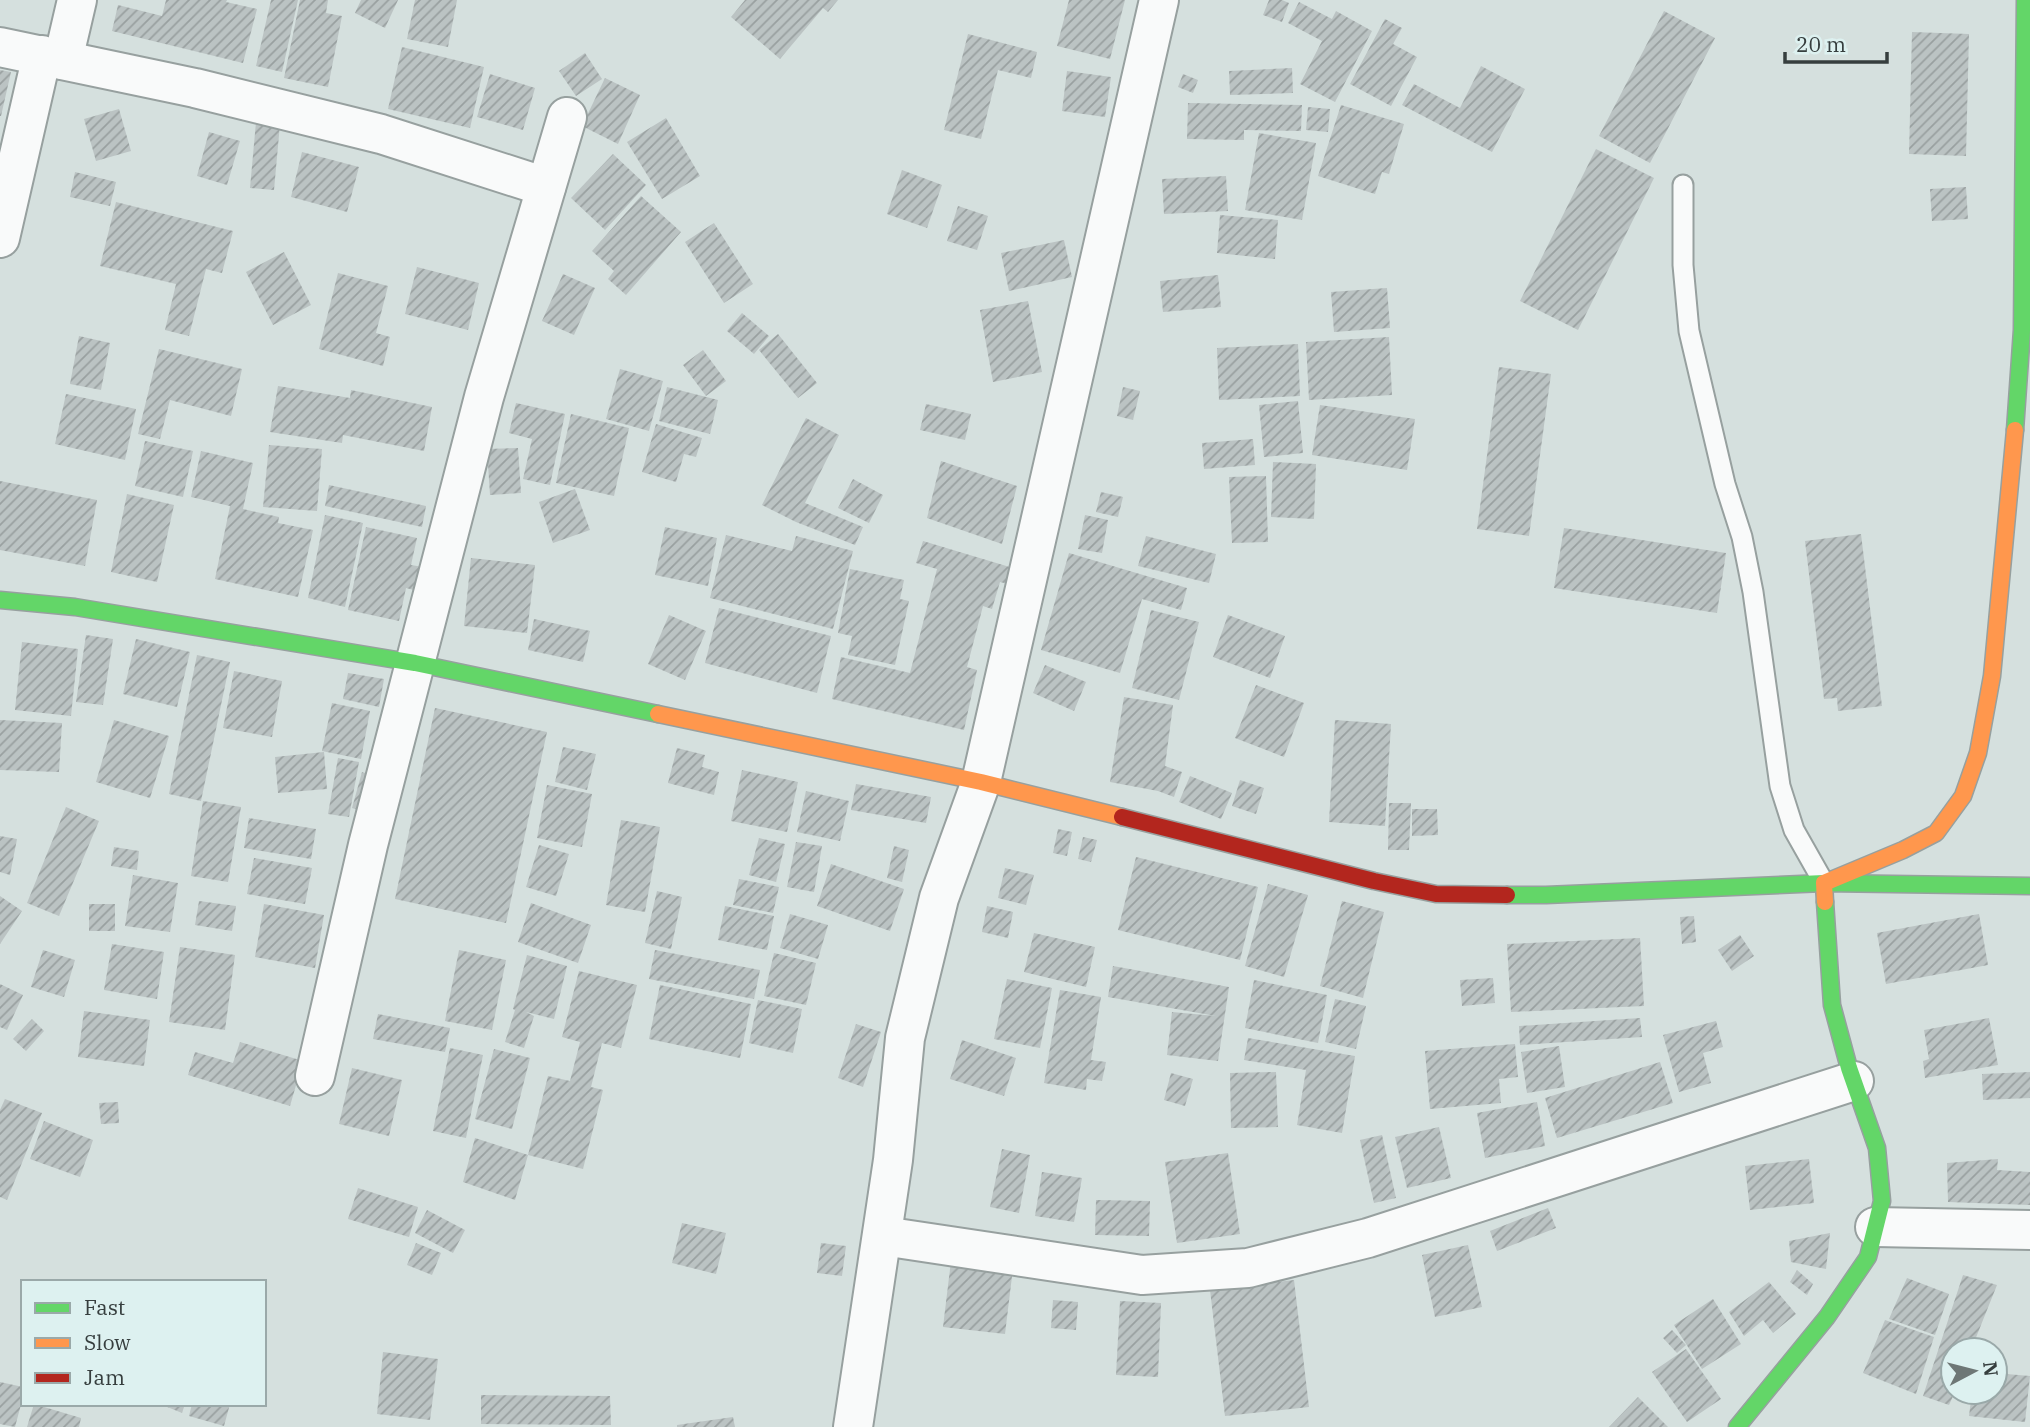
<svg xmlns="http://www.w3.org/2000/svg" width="2030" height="1427" font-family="'IBM Plex Serif',serif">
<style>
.building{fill:url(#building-hatch)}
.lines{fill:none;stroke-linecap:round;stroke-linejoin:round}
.lane-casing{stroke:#97a09f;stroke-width:23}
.street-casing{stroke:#97a09f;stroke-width:42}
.fast-casing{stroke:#97a09f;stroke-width:19}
.slow-casing{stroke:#97a09f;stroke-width:19}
.jam-casing{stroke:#97a09f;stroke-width:19}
.lane{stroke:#f9fafa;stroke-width:19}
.street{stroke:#f9fafa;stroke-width:38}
.fast{stroke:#63d668;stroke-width:16}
.slow{stroke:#ff974d;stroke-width:16}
.jam{stroke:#b3261e;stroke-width:16}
</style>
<defs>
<pattern id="building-hatch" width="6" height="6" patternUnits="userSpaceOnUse" patternTransform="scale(1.75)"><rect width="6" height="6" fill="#bbc3c3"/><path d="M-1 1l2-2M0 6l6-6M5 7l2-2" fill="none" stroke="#99a0a0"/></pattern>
</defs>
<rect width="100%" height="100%" fill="#d5e0de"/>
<g class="building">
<polygon points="166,0 227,0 226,2 257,9 243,63 112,31 118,5 162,16"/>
<polygon points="271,0 298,0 282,72 256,66"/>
<polygon points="300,0 328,0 326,13 342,16 328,87 284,78"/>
<polygon points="361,0 398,0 385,28 355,13"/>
<polygon points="415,0 457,0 448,47 407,39"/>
<polygon points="745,0 838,0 828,12 823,8 780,59 731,17"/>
<polygon points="1069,0 1125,0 1110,59 1057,46"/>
<polygon points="1269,0 1282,0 1289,3 1282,22 1263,15"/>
<polygon points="1299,2 1332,19 1336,11 1372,31 1335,102 1300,84 1322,41 1288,23"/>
<polygon points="1664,11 1715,38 1650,163 1599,136"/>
<polygon points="1385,19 1402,28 1393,44 1417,57 1391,106 1350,84"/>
<polygon points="1912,32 1969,34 1966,156 1909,154"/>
<polygon points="968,34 1037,52 1031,78 998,70 981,139 944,130"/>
<polygon points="402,47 484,67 470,128 388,109"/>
<polygon points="585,53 602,79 576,96 559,71"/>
<polygon points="1481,66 1525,89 1492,152 1402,105 1414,84 1460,108"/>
<polygon points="1292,68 1293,93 1230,95 1229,71"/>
<polygon points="0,70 11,72 1,116 0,116"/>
<polygon points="1067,71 1111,77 1105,117 1062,111"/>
<polygon points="490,74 535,88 523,130 477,117"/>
<polygon points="1183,74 1198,80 1193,93 1178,87"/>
<polygon points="605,78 640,95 618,144 582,126"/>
<polygon points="1188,103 1302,105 1301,131 1244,130 1244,140 1187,139"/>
<polygon points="1341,105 1404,124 1389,174 1382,172 1375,194 1318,176"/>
<polygon points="1308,107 1330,109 1328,132 1306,130"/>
<polygon points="119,109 131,151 96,161 84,119"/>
<polygon points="666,118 700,176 662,199 627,142"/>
<polygon points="256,122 280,124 274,190 250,188"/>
<polygon points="209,132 240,141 227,185 197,176"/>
<polygon points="1259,133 1316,143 1302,220 1245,210"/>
<polygon points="1596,149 1654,178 1578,330 1520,301"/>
<polygon points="302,152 359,167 347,212 291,197"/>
<polygon points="613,154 646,185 605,230 571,198"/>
<polygon points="902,170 942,185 927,228 887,214"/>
<polygon points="75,172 116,182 110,206 70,197"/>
<polygon points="1226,176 1228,211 1164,214 1162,179"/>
<polygon points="1966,187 1968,219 1932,221 1930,189"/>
<polygon points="641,196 681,232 626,295 608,279 614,271 592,251"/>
<polygon points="116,202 233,231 222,273 206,269 189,336 165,330 176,284 100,266"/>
<polygon points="958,206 988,216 977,250 947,241"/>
<polygon points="1220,215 1278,220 1275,259 1217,253"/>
<polygon points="714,223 753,284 724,303 685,242"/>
<polygon points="1064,240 1072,277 1009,291 1001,253"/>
<polygon points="284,252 311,305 273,325 246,272"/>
<polygon points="417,267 479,283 468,330 405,314"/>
<polygon points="338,273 388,286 376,333 390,337 383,366 319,349"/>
<polygon points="563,274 595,288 574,335 542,321"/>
<polygon points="1218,275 1221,307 1163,312 1160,281"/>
<polygon points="1387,288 1390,328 1334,332 1331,292"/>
<polygon points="1028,301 1042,372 993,382 980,310"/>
<polygon points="742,313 769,336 754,354 727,331"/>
<polygon points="778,334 817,383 798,398 759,350"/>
<polygon points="79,336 110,343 101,390 70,384"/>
<polygon points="1389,337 1392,395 1309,400 1306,342"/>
<polygon points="1298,344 1300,396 1219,400 1217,348"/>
<polygon points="159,349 242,369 231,416 170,400 160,439 138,434"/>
<polygon points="703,350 726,381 706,396 683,365"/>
<polygon points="1499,367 1551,374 1529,536 1477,529"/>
<polygon points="620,369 663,381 649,431 606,419"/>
<polygon points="278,386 350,398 351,390 432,407 424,451 343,435 342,443 270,432"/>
<polygon points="667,387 718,400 710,434 659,421"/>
<polygon points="1123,387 1140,391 1133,420 1117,416"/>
<polygon points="66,394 136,409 125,460 55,444"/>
<polygon points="1298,401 1303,453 1264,457 1259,405"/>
<polygon points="516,403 565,414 550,485 523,479 532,439 509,433"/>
<polygon points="926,404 971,414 965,440 920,430"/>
<polygon points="1320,405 1415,419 1407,470 1312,455"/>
<polygon points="571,414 629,428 614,496 556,483"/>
<polygon points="806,418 839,435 805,503 863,527 855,545 796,522 762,505"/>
<polygon points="656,424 702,438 696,457 684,454 676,482 642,472"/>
<polygon points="1253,439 1255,465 1204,469 1202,443"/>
<polygon points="145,441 193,451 183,497 135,486"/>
<polygon points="269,445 322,449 317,511 263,507"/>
<polygon points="518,448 521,493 490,495 487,449"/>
<polygon points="201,451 253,463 243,509 279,517 278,523 313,530 298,597 215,579 230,506 191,497"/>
<polygon points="941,461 1017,486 1002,544 927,518"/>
<polygon points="1273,462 1316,464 1314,519 1271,517"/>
<polygon points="1266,476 1268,542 1232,543 1229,477"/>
<polygon points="853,479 883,495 869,523 838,508"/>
<polygon points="0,481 97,500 85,566 0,550"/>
<polygon points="329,485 426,506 422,527 325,506"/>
<polygon points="575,489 590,530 553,543 539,502"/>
<polygon points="1101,492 1123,497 1118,517 1096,512"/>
<polygon points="127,494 174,505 157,582 111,572"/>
<polygon points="325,515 363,523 345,607 308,598"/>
<polygon points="1085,515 1108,520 1102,553 1078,549"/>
<polygon points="366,527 417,538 411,565 423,567 418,591 406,588 399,621 348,610"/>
<polygon points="665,527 717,538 708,586 655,575"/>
<polygon points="1564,528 1726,553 1717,613 1554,588"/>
<polygon points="1861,534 1882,706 1838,711 1837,698 1824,699 1805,541"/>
<polygon points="726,535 792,551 796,536 853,551 833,629 710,598"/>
<polygon points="1146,536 1216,554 1209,583 1138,566"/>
<polygon points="923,541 1013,568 1008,584 1000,582 992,609 983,606 967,667 977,670 964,730 832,699 841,657 910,673 937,569 916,563"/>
<polygon points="1069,553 1187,588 1181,610 1142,599 1120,673 1041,650"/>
<polygon points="471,558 535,565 527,633 464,626"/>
<polygon points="850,569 904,580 900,599 909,601 895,665 848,655 852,636 838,633"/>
<polygon points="719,608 831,636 817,693 705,663"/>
<polygon points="1151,610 1199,622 1179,700 1132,688"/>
<polygon points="669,615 706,631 685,680 648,664"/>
<polygon points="1228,615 1285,636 1270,678 1213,657"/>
<polygon points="534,619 590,631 583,662 528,650"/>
<polygon points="86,635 113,639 103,705 76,702"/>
<polygon points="136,639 190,652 177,707 123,694"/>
<polygon points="22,642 78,649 71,716 15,710"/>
<polygon points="197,655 230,662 201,801 169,794"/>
<polygon points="1045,665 1086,682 1074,711 1033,693"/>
<polygon points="234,671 282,681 272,737 223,728"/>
<polygon points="348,673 384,679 379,707 343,699"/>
<polygon points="1256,685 1304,703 1284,757 1235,738"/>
<polygon points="1124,697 1173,705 1165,766 1182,772 1174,797 1158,791 1110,782"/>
<polygon points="332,703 370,711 361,759 322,751"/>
<polygon points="435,708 547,732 506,923 395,899"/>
<polygon points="0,720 62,723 59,772 0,770"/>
<polygon points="114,720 169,736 150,798 96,782"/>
<polygon points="1335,720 1391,724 1385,826 1329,822"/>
<polygon points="563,747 596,754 587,790 555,782"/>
<polygon points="677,748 705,755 702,767 719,772 714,795 668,783"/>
<polygon points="324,752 327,789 278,793 275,757"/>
<polygon points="338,758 359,762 349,817 328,814"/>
<polygon points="742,770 798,782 787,832 731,821"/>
<polygon points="362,772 378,777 368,813 352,808"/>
<polygon points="1190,776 1232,793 1221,819 1179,802"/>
<polygon points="1240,780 1264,788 1256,814 1232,806"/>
<polygon points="856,784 931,797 926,823 851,810"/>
<polygon points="547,785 592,794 582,847 537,838"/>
<polygon points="806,791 849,801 840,841 797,832"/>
<polygon points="203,801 241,807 228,882 191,876"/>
<polygon points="1389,803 1411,803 1409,850 1388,850"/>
<polygon points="66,807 99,821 59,916 27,903"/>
<polygon points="1412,809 1437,809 1438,835 1412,836"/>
<polygon points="249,818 316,829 311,859 244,848"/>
<polygon points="621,820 660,827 645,912 606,905"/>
<polygon points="1058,829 1072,832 1067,856 1053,853"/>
<polygon points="0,836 17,839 10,875 0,872"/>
<polygon points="1083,837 1097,840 1091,862 1078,859"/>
<polygon points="759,838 785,844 776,882 749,875"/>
<polygon points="796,842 822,846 814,892 787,887"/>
<polygon points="539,845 569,854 556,896 526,887"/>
<polygon points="894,846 909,850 902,882 887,878"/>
<polygon points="114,847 139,851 137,870 111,866"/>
<polygon points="1136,857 1258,887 1240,960 1118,930"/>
<polygon points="254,858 312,868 305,904 247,894"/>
<polygon points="831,864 904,889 890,931 817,906"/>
<polygon points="1005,868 1034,875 1026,905 998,898"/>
<polygon points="133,875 178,883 170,932 125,926"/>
<polygon points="739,879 779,887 773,913 733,905"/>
<polygon points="1268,884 1308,895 1284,977 1245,966"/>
<polygon points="657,891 682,897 671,949 645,943"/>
<polygon points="0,896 22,911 0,944"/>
<polygon points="199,901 236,906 232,931 195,925"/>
<polygon points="1342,901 1384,912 1363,998 1320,986"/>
<polygon points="531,903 591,925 578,963 518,942"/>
<rect x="89" y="904" width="26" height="27"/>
<polygon points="264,904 324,915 315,968 255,957"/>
<polygon points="725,906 774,916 767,950 718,940"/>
<polygon points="987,906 1013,912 1008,938 982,932"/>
<polygon points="790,914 828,925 818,959 780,948"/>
<polygon points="1979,914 1988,965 1886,984 1877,933"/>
<polygon points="1694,916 1696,942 1682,944 1680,917"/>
<polygon points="1034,933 1095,947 1086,987 1024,972"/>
<polygon points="1740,935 1754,956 1732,971 1718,950"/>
<polygon points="1640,938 1644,1006 1511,1012 1507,944"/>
<polygon points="112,944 164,952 157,999 104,990"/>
<polygon points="180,947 235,955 225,1030 169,1022"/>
<polygon points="43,950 75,960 64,997 31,987"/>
<polygon points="459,950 506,960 492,1030 445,1021"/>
<polygon points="655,950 760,970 754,999 649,979"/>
<polygon points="774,953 816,963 806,1005 764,996"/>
<polygon points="527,955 567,966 554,1019 526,1012 534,1016 524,1048 505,1042 515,1010 513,1009"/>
<polygon points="1113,966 1229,987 1218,1061 1167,1055 1172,1012 1216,1016 1108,997"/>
<polygon points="579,971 637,985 621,1048 602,1043 591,1087 603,1090 583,1169 528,1155 548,1076 570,1081 580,1042 562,1037"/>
<polygon points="1493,978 1495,1003 1462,1006 1460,980"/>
<polygon points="1007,979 1052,988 1040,1048 994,1039"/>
<polygon points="1254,980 1327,995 1318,1043 1245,1028"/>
<polygon points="0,984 23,995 7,1030 0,1027"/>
<polygon points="660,985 751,1004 740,1058 649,1039"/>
<polygon points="1060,990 1101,997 1091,1060 1106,1062 1102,1081 1087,1079 1086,1090 1044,1083"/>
<polygon points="1335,999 1366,1006 1356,1049 1325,1042"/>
<polygon points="758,1000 802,1009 793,1053 749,1043"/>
<polygon points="84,1011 150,1020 144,1066 78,1057"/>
<polygon points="378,1014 450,1028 445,1052 373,1039"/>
<polygon points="1640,1018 1642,1037 1520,1045 1519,1026"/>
<polygon points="1989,1018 1998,1065 1925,1078 1923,1061 1929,1059 1924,1030"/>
<polygon points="32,1019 44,1031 26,1051 13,1039"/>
<polygon points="1716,1021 1723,1047 1703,1053 1711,1083 1679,1092 1663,1035"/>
<polygon points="856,1024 881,1032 863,1087 838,1078"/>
<polygon points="1248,1038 1355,1056 1342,1133 1297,1125 1306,1070 1244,1060"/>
<polygon points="962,1040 1016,1058 1004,1096 950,1079"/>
<polygon points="240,1042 303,1061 290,1106 188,1075 195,1052 233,1063"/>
<polygon points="1515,1044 1518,1077 1499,1079 1501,1103 1430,1109 1425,1051"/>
<polygon points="1559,1046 1565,1087 1527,1093 1521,1052"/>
<polygon points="450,1048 483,1055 466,1138 433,1131"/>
<polygon points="494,1049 530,1058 512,1129 475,1119"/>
<polygon points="1660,1062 1673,1103 1557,1138 1545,1098"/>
<polygon points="352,1068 402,1080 389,1136 339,1124"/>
<polygon points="1276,1072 1278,1127 1231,1128 1230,1073"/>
<polygon points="2030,1072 2030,1098 1983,1100 1982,1074"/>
<polygon points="1171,1073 1193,1079 1185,1106 1164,1100"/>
<polygon points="5,1099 42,1113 7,1200 0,1197 0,1110"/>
<polygon points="118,1102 119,1123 101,1124 99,1103"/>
<polygon points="1537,1102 1545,1146 1485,1158 1477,1113"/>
<polygon points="44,1121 93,1140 80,1177 30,1159"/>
<polygon points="1439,1127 1451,1178 1407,1188 1395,1137"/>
<polygon points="1382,1135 1396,1198 1374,1203 1360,1140"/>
<polygon points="475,1138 528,1155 515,1200 463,1182"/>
<polygon points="1002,1149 1030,1155 1019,1213 990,1207"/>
<polygon points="1228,1153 1240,1234 1177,1243 1165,1162"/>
<polygon points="1809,1159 1814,1203 1750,1210 1745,1166"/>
<polygon points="1998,1159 1997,1170 2030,1172 2030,1205 1948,1202 1947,1163"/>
<polygon points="1042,1172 1082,1178 1074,1222 1035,1216"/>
<polygon points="358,1188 418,1207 409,1237 348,1219"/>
<polygon points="1096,1200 1150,1201 1149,1236 1095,1235"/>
<polygon points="1548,1208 1556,1228 1497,1251 1490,1231"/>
<polygon points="427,1210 465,1230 453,1253 415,1233"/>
<polygon points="682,1223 726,1233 716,1274 672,1263"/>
<polygon points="1830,1233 1826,1269 1791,1262 1789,1241"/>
<polygon points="416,1243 441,1253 432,1275 407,1265"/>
<polygon points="821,1243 846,1246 842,1276 817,1273"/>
<polygon points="1468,1245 1482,1307 1435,1317 1422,1255"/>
<polygon points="951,1261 1013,1268 1005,1334 943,1327"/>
<polygon points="1797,1270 1813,1284 1807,1295 1790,1282"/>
<polygon points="1963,1275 1997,1285 1971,1350 1953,1350 1953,1392 1955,1392 1949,1405 1923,1396"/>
<polygon points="1907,1278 1949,1294 1935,1335 1889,1319"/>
<polygon points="1294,1280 1309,1407 1225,1416 1210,1290"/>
<polygon points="1769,1282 1796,1314 1773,1333 1763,1320 1744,1336 1729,1312"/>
<polygon points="1713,1299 1741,1344 1702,1369 1674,1325"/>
<polygon points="1053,1300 1078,1302 1076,1330 1051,1328"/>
<polygon points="1120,1301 1161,1303 1158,1377 1116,1375"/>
<polygon points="1885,1320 1934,1337 1916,1394 1863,1373"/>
<polygon points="1672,1330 1686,1345 1677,1353 1663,1338"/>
<polygon points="1686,1349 1721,1399 1687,1422 1652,1372"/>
<polygon points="383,1352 438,1359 430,1420 377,1414"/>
<polygon points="1995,1373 2030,1376 2025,1422 1969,1416 1972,1392 1995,1392"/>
<polygon points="0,1382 23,1387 23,1397 15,1427 0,1424"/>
<polygon points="481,1395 610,1396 611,1425 481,1424"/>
<polygon points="1638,1397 1668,1427 1609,1427"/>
<polygon points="34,1404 81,1418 79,1427 27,1427"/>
<polygon points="160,1404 185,1404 182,1413"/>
<polygon points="192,1404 230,1404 224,1426 189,1416"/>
<polygon points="733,1417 735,1427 677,1427 677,1425"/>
</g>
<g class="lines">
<g class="lane-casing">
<polyline id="lane" points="1683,185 1683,265 1689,331 1725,484 1742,537 1753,592 1780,786 1794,830 1824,883"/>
</g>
<g class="street-casing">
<g id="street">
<polyline points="0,47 195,88 381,134 546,187"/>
<polyline points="63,60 77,0"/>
<polyline points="0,238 42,55"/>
<polyline points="315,1076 368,845 484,397 567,117"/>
<polyline points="1875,1227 2030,1230"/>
<polyline points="883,1236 1142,1275 1248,1268 1368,1238 1854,1081"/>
<polyline points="853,1427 893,1160 905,1038 939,898 981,782 1159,0"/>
</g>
</g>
<g class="fast-casing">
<g id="fast">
<polyline points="2015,430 2022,330 2025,0"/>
<polyline points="0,600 75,607 415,663 658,714"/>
<polyline points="1507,895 1546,895 1824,883 2030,886"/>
<polyline points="1737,1427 1827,1317 1868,1257 1882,1201 1877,1148 1849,1068 1832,1005 1825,902"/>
</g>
</g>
<g class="slow-casing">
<g id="slow">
<polyline points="658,714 981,782 1122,817"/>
<polyline points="1825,902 1824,883 1903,850 1936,833 1963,796 1978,753 1992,676 2015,430"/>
</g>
</g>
<g class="jam-casing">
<polyline id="jam" points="1122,817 1374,881 1436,894 1507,895"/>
</g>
<use href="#lane" class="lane"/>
<use href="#street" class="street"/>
<use href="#fast" class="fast"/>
<use href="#slow" class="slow"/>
<use href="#jam" class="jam"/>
</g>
<rect x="21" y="1280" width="245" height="126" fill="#ddf1f0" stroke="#9aa9a9" stroke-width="2"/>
<rect x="35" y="1303" width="35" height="10" fill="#63d668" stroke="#9aa9a9" stroke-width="2"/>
<text x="84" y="1315" font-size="21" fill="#363e3e">Fast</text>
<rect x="35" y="1338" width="35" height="10" fill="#ff974d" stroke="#9aa9a9" stroke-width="2"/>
<text x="84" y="1350" font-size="21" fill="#363e3e">Slow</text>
<rect x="35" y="1373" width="35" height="10" fill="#b3261e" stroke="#9aa9a9" stroke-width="2"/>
<text x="84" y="1385" font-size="21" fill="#363e3e">Jam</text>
<g transform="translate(1974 1371) rotate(83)"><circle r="33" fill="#ddf1f0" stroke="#9aa9a9" stroke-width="2"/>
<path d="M0-5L12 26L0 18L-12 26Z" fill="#6e7776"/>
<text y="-10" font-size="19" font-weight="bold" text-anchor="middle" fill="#363e3e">N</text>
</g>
<path d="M1785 52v10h102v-10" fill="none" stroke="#363e3e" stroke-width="3.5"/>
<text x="1796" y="52" font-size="21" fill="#363e3e" stroke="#ddf1f0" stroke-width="5" paint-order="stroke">20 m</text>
</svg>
